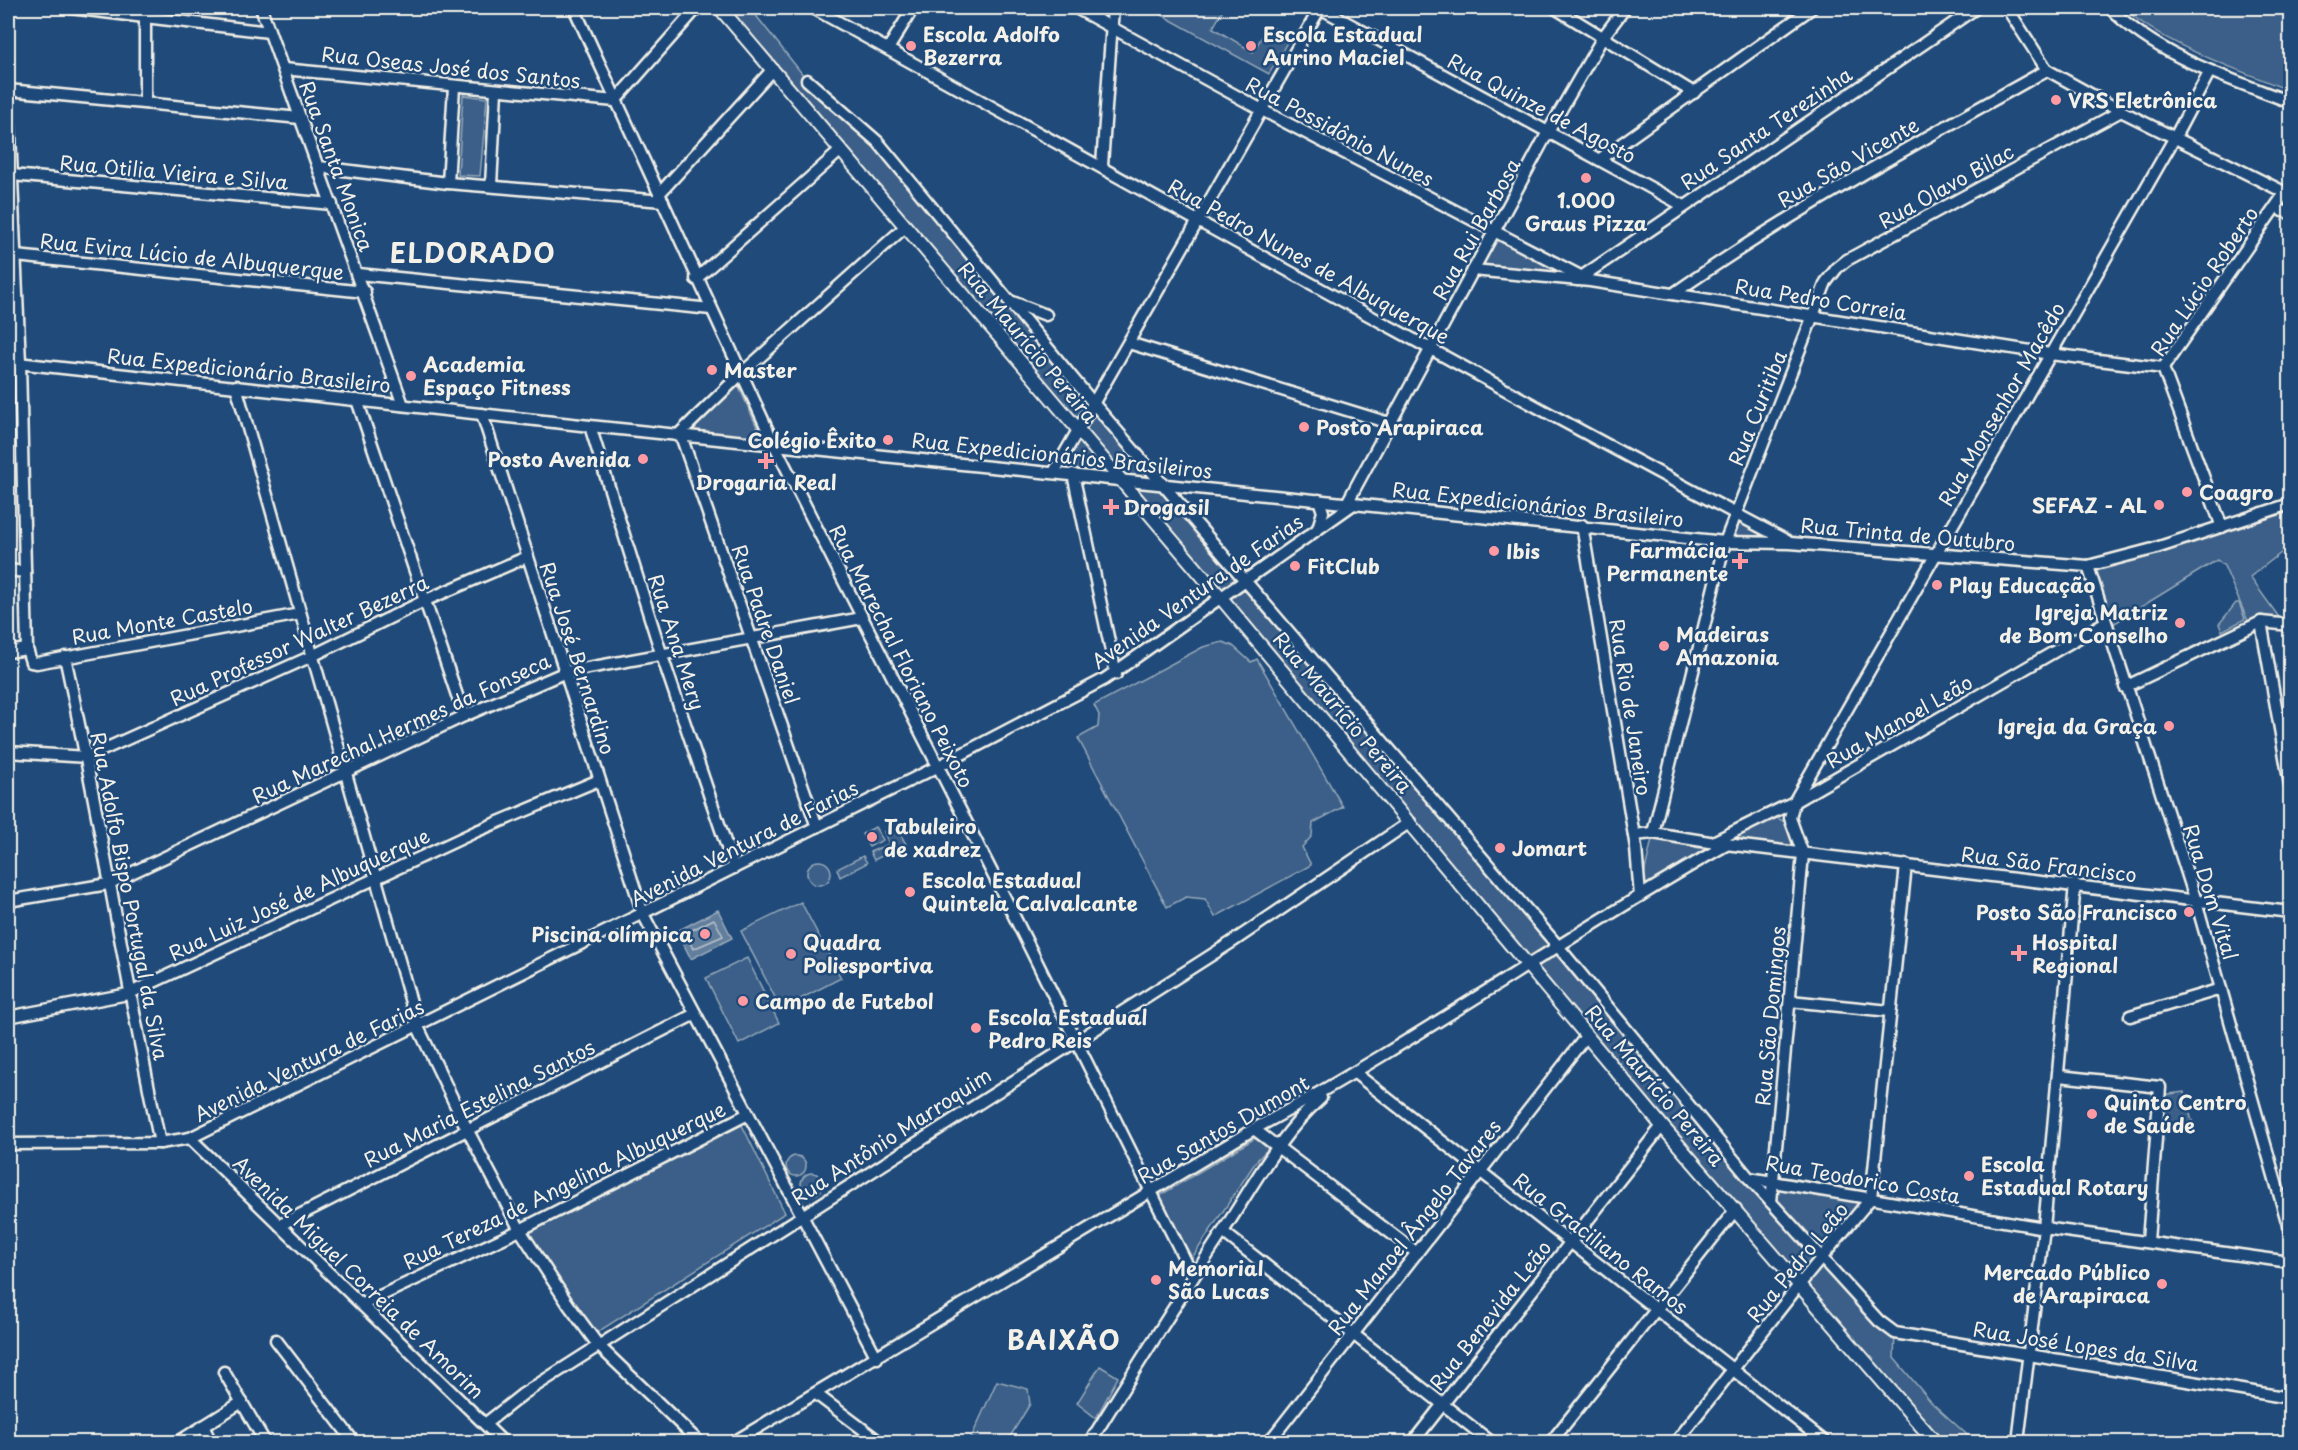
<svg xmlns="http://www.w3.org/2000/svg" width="2298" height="1450" font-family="'Playpen Sans',sans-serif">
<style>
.green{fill:#3a5f88;stroke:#97a8b8;stroke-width:1.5}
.water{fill:#627e9d;stroke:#9cacbb;stroke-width:1.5}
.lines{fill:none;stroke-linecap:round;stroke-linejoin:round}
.shore{stroke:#bac3ca;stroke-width:1.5}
.minor-casing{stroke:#f4f1e8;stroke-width:15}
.major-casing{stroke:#f4f1e8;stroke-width:16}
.minor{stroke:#1f4a7a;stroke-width:10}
.major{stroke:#1f4a7a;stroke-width:12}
.poi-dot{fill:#ff9aa2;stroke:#1f4a7a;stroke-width:2}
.labels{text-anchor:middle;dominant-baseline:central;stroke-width:5;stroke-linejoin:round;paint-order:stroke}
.poi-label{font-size:20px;font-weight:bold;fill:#f4f1e8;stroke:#1f4a7a;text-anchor:start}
.street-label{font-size:20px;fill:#f4f1e8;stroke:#1f4a7a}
.district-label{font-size:26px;font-weight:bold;letter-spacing:1.5px;fill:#f4f1e8;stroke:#1f4a7a}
</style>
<rect width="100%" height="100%" fill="#1f4a7a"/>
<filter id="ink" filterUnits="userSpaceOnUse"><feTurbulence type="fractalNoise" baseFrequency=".0167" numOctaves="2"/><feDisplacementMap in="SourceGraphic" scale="12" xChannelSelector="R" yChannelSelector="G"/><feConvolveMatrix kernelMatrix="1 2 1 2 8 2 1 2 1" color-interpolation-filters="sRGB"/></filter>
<g filter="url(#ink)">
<g class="green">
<polygon points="720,8 750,8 807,80 878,142 1770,1201 1773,1181 1871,1198 1821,1259 1895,1333 1894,1358 1932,1403 1975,1442 1935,1442 1120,480 1054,472 1078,431"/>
<polygon points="1164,8 1224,8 1213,28 1253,52 1264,33 1269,36 1273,28 1290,37 1269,74 1160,14"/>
<path d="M2123 8H2290V91C2234 67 2169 48 2123 8Z"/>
<polygon points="463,95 487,98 480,176 458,175"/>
<polygon points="1494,233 1582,277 1473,270"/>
<polygon points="737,383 762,438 688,431"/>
<polygon points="2290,512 2290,546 2250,577 2281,620 2259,617 2248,621 2224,566 2217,560 2110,626 2093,570"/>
<polygon points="1734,513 1790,543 1725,542"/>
<polygon points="2236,603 2239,603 2245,619 2222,631 2219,624"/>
<polygon points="1223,642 1233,646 1251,662 1257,659 1343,807 1313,823 1312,836 1302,847 1311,865 1215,917 1205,899 1186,897 1167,907 1078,738 1098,727 1099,715 1094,705 1203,647"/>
<polygon points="1777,818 1785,822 1795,848 1720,842"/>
<polygon points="875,827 883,840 869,847 862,834"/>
<polygon points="896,827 906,844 874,860 870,852 889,844 884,832"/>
<polygon points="1652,839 1705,849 1641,888"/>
<polygon points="863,856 867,863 840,877 837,869"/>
<circle cx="819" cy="873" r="12"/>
<polygon points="801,902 841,978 781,1009 741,931"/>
<polygon points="747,958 779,1023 739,1044 706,978"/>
<polygon points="2184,1092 2195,1132 2162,1132 2162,1095"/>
<polygon points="742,1125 785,1213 593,1335 529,1233"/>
<polygon points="1257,1137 1270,1147 1257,1160 1192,1258 1159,1196"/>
<circle cx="796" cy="1166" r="10"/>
<circle cx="812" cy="1184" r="11"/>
<polygon points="1100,1366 1118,1377 1096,1418 1077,1403"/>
<polygon points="997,1381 1028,1389 1030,1404 1008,1440 1010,1442 980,1442 971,1438"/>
</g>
<polygon class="water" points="718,910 732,938 691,959 677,931"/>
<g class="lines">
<polygon class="shore" points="714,919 723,936 693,949 686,933"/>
<g class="minor-casing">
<g id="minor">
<polyline points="70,8 269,32"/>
<polyline points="145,8 145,103"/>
<polyline points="261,8 403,405"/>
<polyline points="574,8 774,444 1006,900 1193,1276"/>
<path d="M813 8C1137 187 1460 368 1787 541"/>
<polyline points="1076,8 1262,110 1584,278"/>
<polyline points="1320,8 1684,206"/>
<polyline points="1555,8 1694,93"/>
<polyline points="2007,8 2047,70 2121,111 2290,195"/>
<path d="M2110 8C2158 57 2228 78 2290 102"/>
<polyline points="888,49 913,8"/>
<polyline points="283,69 615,101 697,8"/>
<polyline points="807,80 878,142 1094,404 1557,945 1749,1178 1879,1321 1895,1333 2290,1398"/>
<polyline points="8,87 20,363 27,649 31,662 37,663 300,614"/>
<polyline points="8,90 300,118"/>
<polyline points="1600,159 1812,8"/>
<polyline points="1102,165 1113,8"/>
<polyline points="319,167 448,183 663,201"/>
<polyline points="12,175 332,204"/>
<polyline points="448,183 454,87"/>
<polyline points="491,185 496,91"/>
<polyline points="659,194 772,70"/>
<polyline points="2282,211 2290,213"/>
<polyline points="16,256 365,292"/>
<polyline points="1473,270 1590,281 2050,354 2163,368"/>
<polyline points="358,274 711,309"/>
<polyline points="696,279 840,151"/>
<polyline points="1577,280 1976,8"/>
<path d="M1673 294C1793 210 1920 141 2047 70"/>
<polyline points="1010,301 1046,315"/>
<polyline points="1129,343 1389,423"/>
<polyline points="8,362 590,426 1725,542 1790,543 2088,566 2153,549 2290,504"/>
<polyline points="2163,368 2285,193"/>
<polyline points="2163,368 2222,527"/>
<polyline points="236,386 418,1027 467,1129 520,1230 568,1304 598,1345 699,1442"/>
<polyline points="357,400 464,716"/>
<polyline points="482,414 643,914 877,1358"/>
<polyline points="590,426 662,656 734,868"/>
<polyline points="1054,472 1320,8"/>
<polyline points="1073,474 1116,674"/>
<polyline points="1347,503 1548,132 1603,37 1625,8"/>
<polyline points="1582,525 1636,848 1640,896"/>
<polyline points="1318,528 1323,512 1319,500"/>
<polyline points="2088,566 2196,901 2290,1232"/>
<polyline points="8,570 25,572"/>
<polyline points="2261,622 2290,785"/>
<polyline points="8,652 27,649"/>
<path d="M65 657C100 818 126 981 160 1143"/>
<polyline points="2125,687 2261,622 2290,625"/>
<polyline points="8,752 87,757 312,656 426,600 527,557"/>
<polyline points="817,827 680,433 741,374 905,227"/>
<polyline points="1653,833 1725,542 1826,282 1837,268 1847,260 2121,111"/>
<polyline points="1634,835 1653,833 1709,842 2290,912"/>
<polyline points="1715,841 1794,802 2104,623"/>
<polyline points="8,901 108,884 464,716 566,672 862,618"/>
<polyline points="1790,1001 1890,1011"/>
<polyline points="2130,1016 2221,989"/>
<polyline points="8,1017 128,994 477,831 599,780"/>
<polyline points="1355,1073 1825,1442"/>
<polyline points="2059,1076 2160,1087 2148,1241"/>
<polyline points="1254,1129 1417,1253"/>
<polyline points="190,1138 503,1442"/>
<polyline points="8,1144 160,1143 190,1138 939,766 1105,679 1355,503"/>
<polyline points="1749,1178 2044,1228 2290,1262"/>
<polyline points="1771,1202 1803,854 1790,818 1794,802 2175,137 2210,71"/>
<polyline points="280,1225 695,1014"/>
<polyline points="1223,1232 1491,1442"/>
<polyline points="363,1304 520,1230 748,1114"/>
<polyline points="276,1340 354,1442"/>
<polyline points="224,1372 265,1442"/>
<polyline points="816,1394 880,1442"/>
<polyline points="485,1424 523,1394 1232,942 1410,822"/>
<polyline points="203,1426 211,1442"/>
<polyline points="178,1442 242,1402"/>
<path d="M734 1442 1254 1129C1416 1042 1567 935 1728 844"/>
<path d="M1090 1442C1134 1371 1178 1300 1224 1230 1254 1184 1280 1134 1321 1098"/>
<polyline points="1269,1442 1587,1035"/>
<polyline points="1413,1442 1662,1126"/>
<polyline points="1551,1442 1736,1209"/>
<polyline points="1676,1442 1799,1285 1871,1198 1906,865"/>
<polyline points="2018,1442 2044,1228 2075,884"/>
</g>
</g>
<g class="major-casing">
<polyline id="major" points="720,8 1222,599 1662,1126 1935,1442"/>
</g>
<use href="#minor" class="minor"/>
<use href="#major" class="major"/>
</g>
</g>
<g class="poi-dot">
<circle cx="911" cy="46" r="6"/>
<circle cx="1251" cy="46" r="6"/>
<circle cx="2056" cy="100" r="6"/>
<circle cx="1586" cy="178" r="6"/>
<circle cx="712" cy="370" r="6"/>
<circle cx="411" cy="376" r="6"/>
<circle cx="1304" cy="427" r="6"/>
<circle cx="888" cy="440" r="6"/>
<circle cx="643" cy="459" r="6"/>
<path d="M763 452h6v6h6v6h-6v6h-6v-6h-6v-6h6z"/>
<circle cx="2187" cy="492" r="6"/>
<circle cx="2159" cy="505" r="6"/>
<path d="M1108 498h6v6h6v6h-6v6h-6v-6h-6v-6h6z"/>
<circle cx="1494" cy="551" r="6"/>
<path d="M1737 552h6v6h6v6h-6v6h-6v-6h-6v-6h6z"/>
<circle cx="1295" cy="566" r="6"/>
<circle cx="1937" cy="585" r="6"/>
<circle cx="2180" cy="623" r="6"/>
<circle cx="1664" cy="646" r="6"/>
<circle cx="2169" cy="726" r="6"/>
<circle cx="872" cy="837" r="6"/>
<circle cx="1500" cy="848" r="6"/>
<circle cx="910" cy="892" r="6"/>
<circle cx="2189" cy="912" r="6"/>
<circle cx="705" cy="934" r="6"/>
<path d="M2016 944h6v6h6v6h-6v6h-6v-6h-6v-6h6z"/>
<circle cx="791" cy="954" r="6"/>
<circle cx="743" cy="1001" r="6"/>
<circle cx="976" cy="1028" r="6"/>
<circle cx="2092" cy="1114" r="6"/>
<circle cx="1969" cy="1176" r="6"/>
<circle cx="1156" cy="1280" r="6"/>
<circle cx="2162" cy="1284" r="6"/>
</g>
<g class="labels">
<g class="poi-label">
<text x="923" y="34">Escola Adolfo<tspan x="923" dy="23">Bezerra</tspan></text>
<text x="1263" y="34">Escola Estadual<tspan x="1263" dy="23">Aurino Maciel</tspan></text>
<text x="2068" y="100">VRS Eletrônica</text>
<text x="1586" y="200" text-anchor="middle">1.000<tspan x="1586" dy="23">Graus Pizza</tspan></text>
<text x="423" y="364">Academia<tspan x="423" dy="23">Espaço Fitness</tspan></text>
<text x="724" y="370">Master</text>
<text x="1316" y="427">Posto Arapiraca</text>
<text x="876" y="440" text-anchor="end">Colégio Êxito</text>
<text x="631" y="459" text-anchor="end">Posto Avenida</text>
<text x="766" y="482" text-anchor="middle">Drogaria Real</text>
<text x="2199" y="492">Coagro</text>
<text x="2147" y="505" text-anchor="end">SEFAZ - AL</text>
<text x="1123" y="507">Drogasil</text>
<text x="1728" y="550" text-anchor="end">Farmácia<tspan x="1728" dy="23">Permanente</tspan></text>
<text x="1506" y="551">Ibis</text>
<text x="1307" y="566">FitClub</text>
<text x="1949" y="585">Play Educação</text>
<text x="2168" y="612" text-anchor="end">Igreja Matriz<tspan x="2168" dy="23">de Bom Conselho</tspan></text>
<text x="1676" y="634">Madeiras<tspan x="1676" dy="23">Amazonia</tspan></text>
<text x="2157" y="726" text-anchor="end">Igreja da Graça</text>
<text x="884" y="826">Tabuleiro<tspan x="884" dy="23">de xadrez</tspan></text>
<text x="1512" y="848">Jomart</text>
<text x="922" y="880">Escola Estadual<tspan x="922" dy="23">Quintela Calvalcante</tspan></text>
<text x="2177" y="912" text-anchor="end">Posto São Francisco</text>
<text x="693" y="934" text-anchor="end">Piscina olímpica</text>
<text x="803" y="942">Quadra<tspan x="803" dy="23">Poliesportiva</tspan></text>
<text x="2032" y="942">Hospital<tspan x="2032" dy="23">Regional</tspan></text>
<text x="755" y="1001">Campo de Futebol</text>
<text x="988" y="1017">Escola Estadual<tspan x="988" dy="23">Pedro Reis</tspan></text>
<text x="2104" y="1102">Quinto Centro<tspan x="2104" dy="23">de Saúde</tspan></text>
<text x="1981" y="1164">Escola<tspan x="1981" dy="23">Estadual Rotary</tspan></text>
<text x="1168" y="1268">Memorial<tspan x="1168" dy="23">São Lucas</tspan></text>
<text x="2150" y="1272" text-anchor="end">Mercado Público<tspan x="2150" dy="23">de Arapiraca</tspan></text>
</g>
<g class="street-label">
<text transform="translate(451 67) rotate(6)">Rua Oseas José dos Santos</text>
<text transform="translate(1542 108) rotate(28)">Rua Quinze de Agosto</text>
<text transform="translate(1766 128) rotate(-34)">Rua Santa Terezinha</text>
<text transform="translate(1340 131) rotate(28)">Rua Possidônio Nunes</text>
<text transform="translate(1848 162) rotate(-30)">Rua São Vicente</text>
<text transform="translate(337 166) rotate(70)">Rua Santa Monica</text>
<text transform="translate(174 172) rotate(5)">Rua Otilia Vieira e Silva</text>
<text transform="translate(1946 186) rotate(-29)">Rua Olavo Bilac</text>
<text transform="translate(1476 229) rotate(-61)">Rua Rui Barbosa</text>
<text transform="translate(192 256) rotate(6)">Rua Evira Lúcio de Albuquerque</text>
<text transform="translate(1309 261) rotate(29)">Rua Pedro Nunes de Albuquerque</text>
<text transform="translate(2204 281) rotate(-56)">Rua Lúcio Roberto</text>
<text transform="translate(1821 299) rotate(9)">Rua Pedro Correia</text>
<text transform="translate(1028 342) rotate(50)">Rua Maurício Pereira</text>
<text transform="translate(249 370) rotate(6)">Rua Expedicionário Brasileiro</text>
<text transform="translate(2001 404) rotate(-60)">Rua Monsenhor Macêdo</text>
<text transform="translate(1757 408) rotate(-68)">Rua Curitiba</text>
<text transform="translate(1062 455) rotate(6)">Rua Expedicionários Brasileiros</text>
<text transform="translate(1538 504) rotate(6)">Rua Expedicionários Brasileiro</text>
<text transform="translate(1908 534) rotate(5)">Rua Trinta de Outubro</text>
<text transform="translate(1197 591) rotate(-35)">Avenida Ventura de Farias</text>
<text transform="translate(162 621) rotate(-10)">Rua Monte Castelo</text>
<text transform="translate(766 624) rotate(71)">Rua Padre Daniel</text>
<text transform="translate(299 640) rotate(-25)">Rua Professor Walter Bezerra</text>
<text transform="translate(677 642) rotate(72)">Rua Ana Mery</text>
<text transform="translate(902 656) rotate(63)">Rua Marechal Floriano Peixoto</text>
<text transform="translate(578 658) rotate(72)">Rua José Bernardino</text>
<text transform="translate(1631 707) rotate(81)">Rua Rio de Janeiro</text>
<text transform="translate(1343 712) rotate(50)">Rua Maurício Pereira</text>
<text transform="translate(1899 721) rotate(-30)">Rua Manoel Leão</text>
<text transform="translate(401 728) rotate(-25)">Rua Marechal Hermes da Fonseca</text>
<text transform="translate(744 843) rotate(-27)">Avenida Ventura de Farias</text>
<text transform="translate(2049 864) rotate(7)">Rua São Francisco</text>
<text transform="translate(2211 892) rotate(73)">Rua Dom Vital</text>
<text transform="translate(299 894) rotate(-25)">Rua Luiz José de Albuquerque</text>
<text transform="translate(130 896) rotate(79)">Rua Adolfo Bispo Portugal da Silva</text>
<text transform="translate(1770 1016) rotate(-85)">Rua São Domingos</text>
<text transform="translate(309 1060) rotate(-26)">Avenida Ventura de Farias</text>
<text transform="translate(1655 1085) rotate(50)">Rua Maurício Pereira</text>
<text transform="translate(479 1103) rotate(-27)">Rua Maria Estelina Santos</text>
<text transform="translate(1223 1129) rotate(-30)">Rua Santos Dumont</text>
<text transform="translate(891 1136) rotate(-33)">Rua Antônio Marroquim</text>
<text transform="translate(1863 1179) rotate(10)">Rua Teodorico Costa</text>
<text transform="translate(564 1185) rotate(-26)">Rua Tereza de Angelina Albuquerque</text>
<text transform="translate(1414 1227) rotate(-52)">Rua Manoel Ângelo Tavares</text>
<text transform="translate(1601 1243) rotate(38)">Rua Graciliano Ramos</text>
<text transform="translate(1797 1262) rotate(-51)">Rua Pedro Leão</text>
<text transform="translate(359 1277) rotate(44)">Avenida Miguel Correia de Amorim</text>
<text transform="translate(1490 1315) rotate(-52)">Rua Benevida Leão</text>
<text transform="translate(2086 1346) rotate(9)">Rua José Lopes da Silva</text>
</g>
<g class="district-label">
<text x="473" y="252">ELDORADO</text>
<text x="1064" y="1339">BAIXÃO</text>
</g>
</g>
<rect width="2298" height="1450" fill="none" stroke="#1f4a7a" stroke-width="30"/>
<rect x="15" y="15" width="2268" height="1420" fill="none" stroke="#f4f1e8" stroke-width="2" filter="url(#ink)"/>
</svg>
